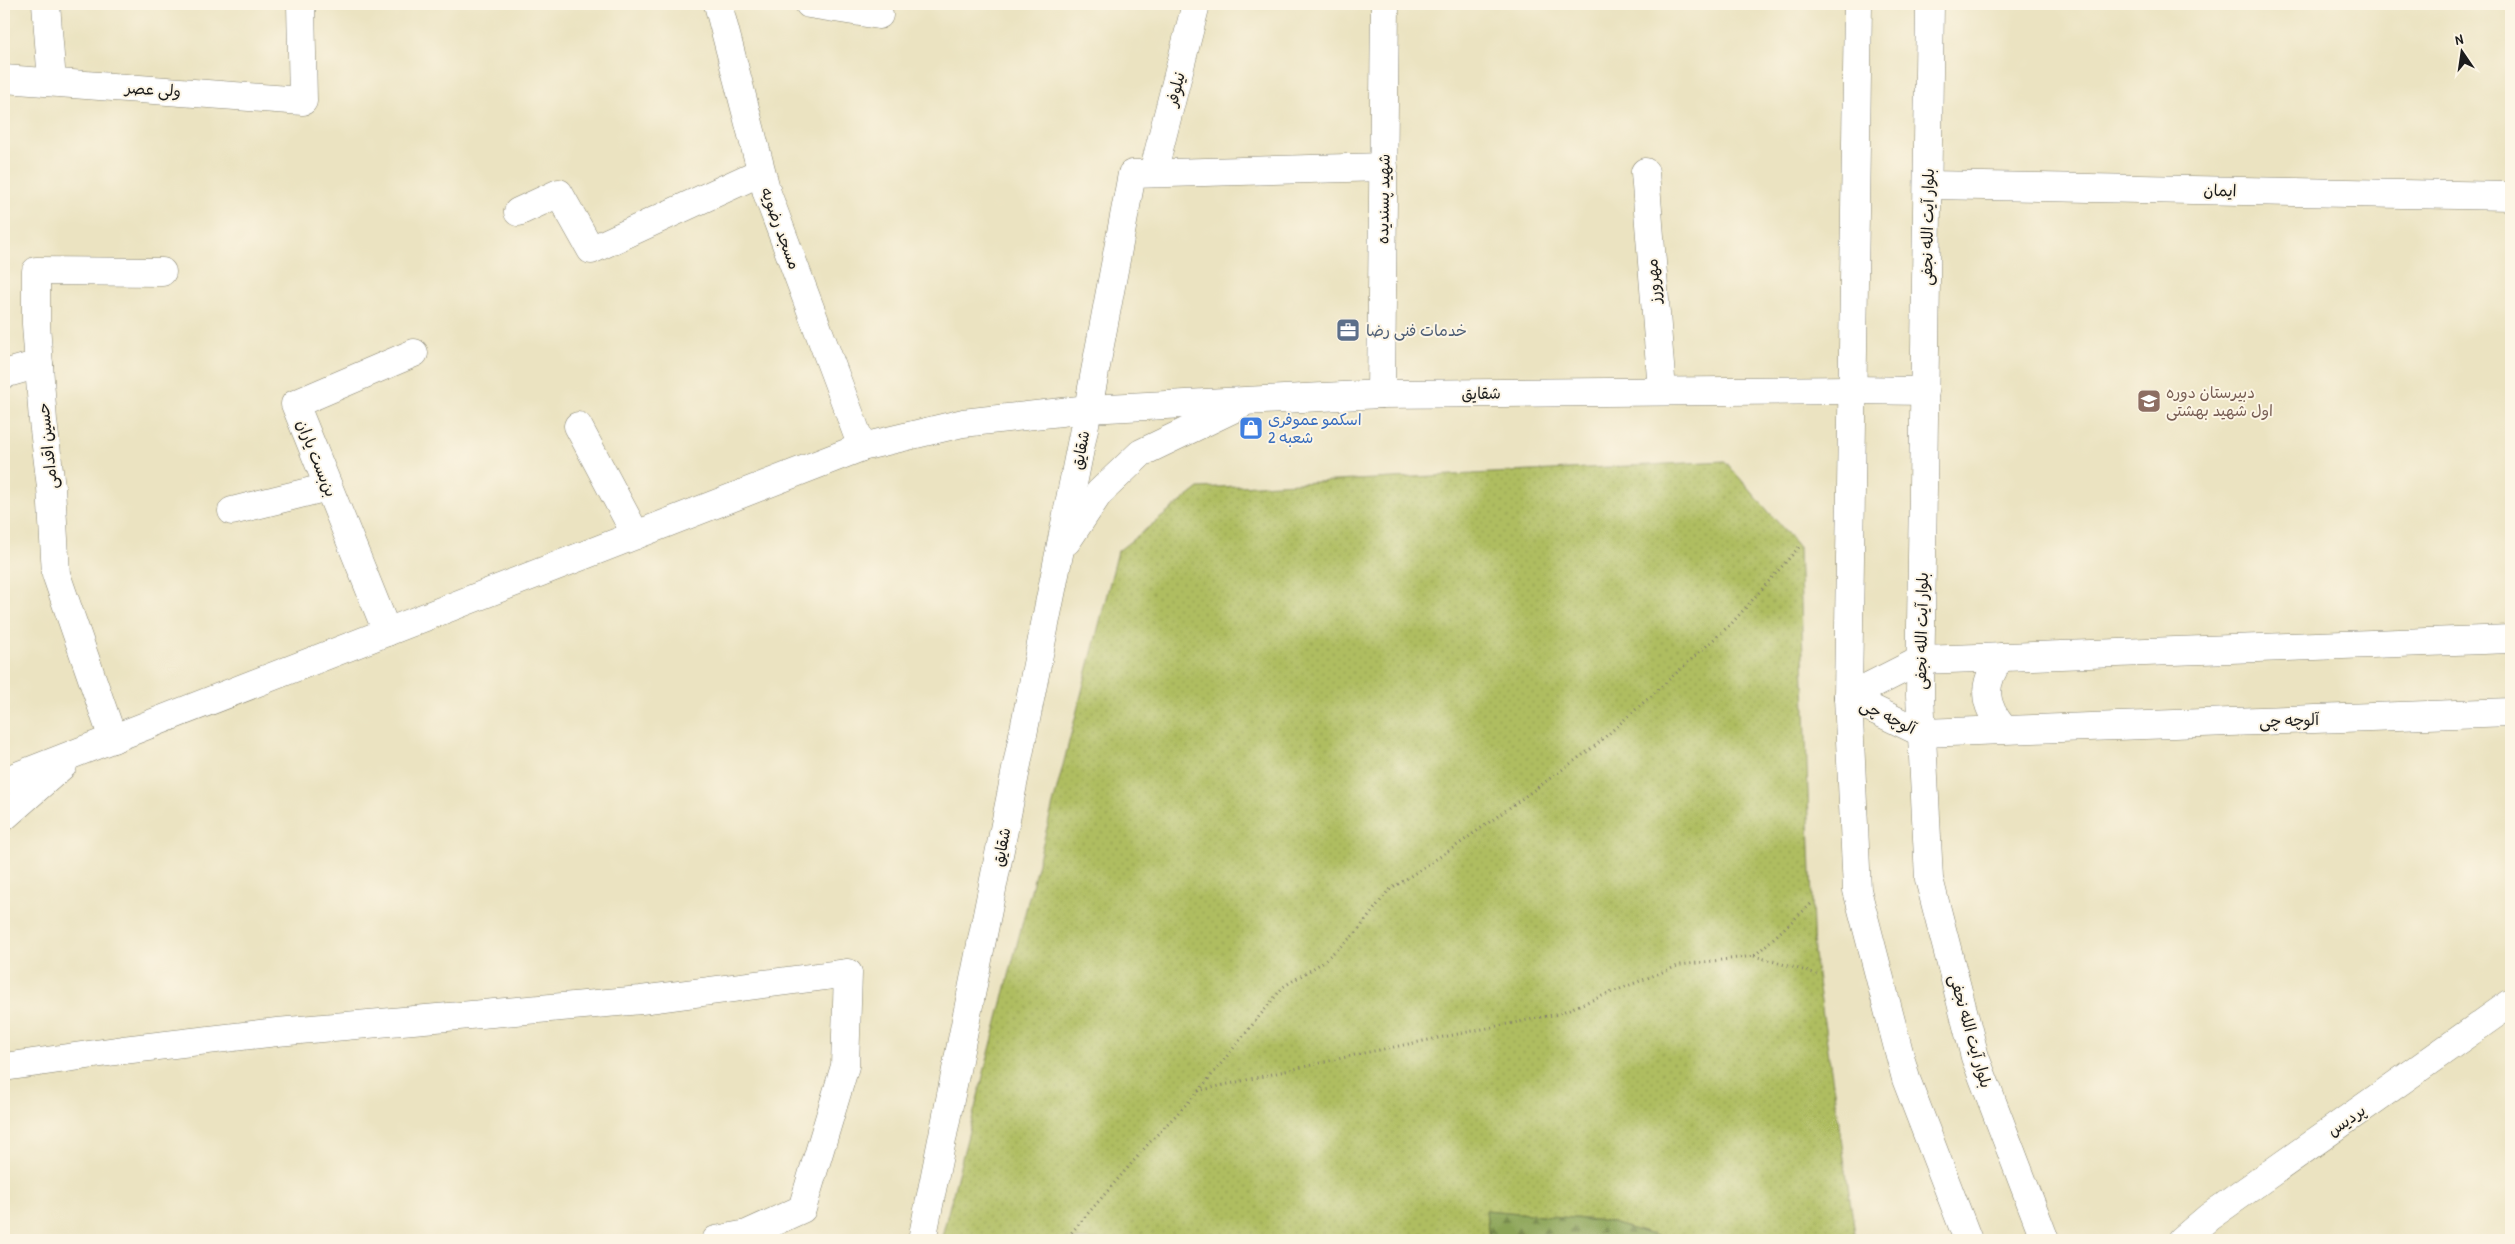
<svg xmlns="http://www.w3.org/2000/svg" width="2515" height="1244" font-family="'Patrick Hand','Playpen Sans Arabic',sans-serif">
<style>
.grass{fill:url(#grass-dots);stroke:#666c3e}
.forest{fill:url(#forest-firs);stroke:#546039}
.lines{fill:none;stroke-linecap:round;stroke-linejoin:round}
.minor-casing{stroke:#84806e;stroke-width:29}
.tertiary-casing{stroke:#84806e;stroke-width:29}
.secondary-casing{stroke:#84806e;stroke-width:29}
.path{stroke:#84806e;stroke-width:3;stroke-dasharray:1 4;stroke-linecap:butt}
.minor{stroke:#fff;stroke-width:28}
.tertiary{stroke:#fff;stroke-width:28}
.secondary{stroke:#fff;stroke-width:28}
.labels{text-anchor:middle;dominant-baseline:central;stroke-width:4;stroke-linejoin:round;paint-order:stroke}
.street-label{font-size:16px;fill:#1c1c1c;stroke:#fcf5e5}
.service-label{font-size:16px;fill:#4e5e75;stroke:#fcf5e5;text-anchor:start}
.education-label{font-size:16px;fill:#785e54;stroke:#fcf5e5;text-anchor:start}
.shop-label{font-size:16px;fill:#366cbe;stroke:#fcf5e5;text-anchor:start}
</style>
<defs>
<pattern id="grass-dots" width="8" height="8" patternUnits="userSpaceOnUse" patternTransform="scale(1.25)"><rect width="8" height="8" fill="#afbd60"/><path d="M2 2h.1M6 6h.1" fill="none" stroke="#96a253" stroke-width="1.8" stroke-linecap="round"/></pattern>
<pattern id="forest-firs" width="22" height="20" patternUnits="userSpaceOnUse" patternTransform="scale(1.25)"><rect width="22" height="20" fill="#8ba456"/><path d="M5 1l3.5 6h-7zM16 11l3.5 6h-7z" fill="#718546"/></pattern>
</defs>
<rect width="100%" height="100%" fill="#fcf5e5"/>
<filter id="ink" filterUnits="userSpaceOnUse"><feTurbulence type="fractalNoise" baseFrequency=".02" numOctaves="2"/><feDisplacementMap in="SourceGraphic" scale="10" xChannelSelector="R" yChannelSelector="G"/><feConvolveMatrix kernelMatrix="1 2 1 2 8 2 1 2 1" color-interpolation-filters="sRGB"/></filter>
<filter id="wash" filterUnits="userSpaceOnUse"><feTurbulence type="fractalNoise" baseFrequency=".0096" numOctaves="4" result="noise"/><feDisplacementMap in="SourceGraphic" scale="20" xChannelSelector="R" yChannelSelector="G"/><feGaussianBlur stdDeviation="1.12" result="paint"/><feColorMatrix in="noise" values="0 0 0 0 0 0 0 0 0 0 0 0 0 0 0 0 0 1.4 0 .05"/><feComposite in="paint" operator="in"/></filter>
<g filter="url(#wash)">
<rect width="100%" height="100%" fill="#ebe3c1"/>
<polygon class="grass" points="1725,461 1799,547 1814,954 1856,1240 1670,1240 1605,1221 1486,1210 1489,1240 941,1240 1118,551 1199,488"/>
<polygon class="forest" points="1486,1210 1605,1221 1670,1240 1489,1240"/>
</g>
<g filter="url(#ink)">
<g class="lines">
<g class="minor-casing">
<g id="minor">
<polyline points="46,4 52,82"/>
<polyline points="718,4 767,193 862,447"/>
<polyline points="809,4 879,15"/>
<polyline points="4,79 303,101 301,4"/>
<polyline points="1645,172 1662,391"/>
<polyline points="1153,173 1196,4"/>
<polyline points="1928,185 2511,196"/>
<polyline points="518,212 559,193 591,250 761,172"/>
<polyline points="4,374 39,364"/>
<polyline points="578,426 636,535"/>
<polyline points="232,511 328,487"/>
<polyline points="387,632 295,404 414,353"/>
<polyline points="113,739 56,574 51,487 43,421 36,324 36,271 162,272"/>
<polyline points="4,781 862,447 963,423 1088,409 1132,174 1384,167"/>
<polyline points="4,817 63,765"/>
<polyline points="4,1067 123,1050 277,1032 641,1000 848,973 845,1066 802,1209 747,1234 716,1240"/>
<polyline points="2182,1240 2209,1217 2511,1003"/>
</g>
</g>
<g class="tertiary-casing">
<g id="tertiary">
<polyline points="1381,394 1385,4"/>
<polyline points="1067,541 1099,493 1141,453 1239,406"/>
<path d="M2001 657C1982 684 1982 704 2004 729"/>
<polyline points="1848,697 1921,660 2511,639"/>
<polyline points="1848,697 1922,733 2511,712"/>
<polyline points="922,1240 1088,409 1381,394 1852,390"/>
</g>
</g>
<g class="secondary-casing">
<g id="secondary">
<polyline points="1858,4 1848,697 1857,890 1906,1079 1968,1240"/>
<polyline points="1930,4 1920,695 1929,879 1975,1057 2045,1240"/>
<polyline points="1852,390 1925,391"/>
</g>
</g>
<g class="path">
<polyline points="1754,956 1817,974"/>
<polyline points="1198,1091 1364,1053 1557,1014 1680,965 1754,956 1812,903"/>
<polyline points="1065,1240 1150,1142 1198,1092 1283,987 1320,964 1356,933 1388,891 1459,844 1595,746 1732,623 1799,547"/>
</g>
<use href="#minor" class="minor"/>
<use href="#tertiary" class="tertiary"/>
<use href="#secondary" class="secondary"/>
</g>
</g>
<defs>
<g id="office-square" transform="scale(1.25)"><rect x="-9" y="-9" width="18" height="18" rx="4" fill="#5c6f8a" stroke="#fcf5e5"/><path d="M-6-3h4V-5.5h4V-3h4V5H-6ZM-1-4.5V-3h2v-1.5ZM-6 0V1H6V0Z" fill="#fff"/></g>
<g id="school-square" transform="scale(1.25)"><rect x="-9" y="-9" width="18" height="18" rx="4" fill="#8d6e63" stroke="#fcf5e5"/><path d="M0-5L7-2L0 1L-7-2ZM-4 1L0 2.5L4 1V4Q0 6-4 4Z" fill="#fff"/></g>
<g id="shop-square" transform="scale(1.25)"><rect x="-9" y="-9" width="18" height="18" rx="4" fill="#3f7fe0" stroke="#fcf5e5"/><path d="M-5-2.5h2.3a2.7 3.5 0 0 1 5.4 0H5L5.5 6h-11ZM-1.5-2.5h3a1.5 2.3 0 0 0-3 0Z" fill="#fff"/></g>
</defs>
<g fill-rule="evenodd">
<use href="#office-square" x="1348" y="330"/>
<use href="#school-square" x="2149" y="401"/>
<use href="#shop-square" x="1251" y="428"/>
</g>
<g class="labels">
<g class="street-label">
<text transform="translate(153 89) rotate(4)">ولی عصر</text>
<text transform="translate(1175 89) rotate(-76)">نیلوفر</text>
<text transform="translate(2220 190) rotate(1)">ایمان</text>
<text transform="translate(1383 199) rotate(-89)">شهید پسندیده</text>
<text transform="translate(1927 227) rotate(-89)">بلوار آیت الله نجفی</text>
<text transform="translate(781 228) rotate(70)">مسجد رضویه</text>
<text transform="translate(1653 281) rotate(-94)">مهرورز</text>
<text transform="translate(1481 393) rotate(-1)">شقایق</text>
<text transform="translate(47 446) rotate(-96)">حسین اقدامی</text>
<text transform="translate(1080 450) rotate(-79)">شقایق</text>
<text transform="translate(317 458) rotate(68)">بن‌بست یاران</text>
<text transform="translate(1921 631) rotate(-89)">بلوار آیت الله نجفی</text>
<text transform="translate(1888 716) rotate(26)">آلوچه چی</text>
<text transform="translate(2289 720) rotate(-2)">آلوچه چی</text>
<text transform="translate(1001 847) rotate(-79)">شقایق</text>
<text transform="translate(1971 1031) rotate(74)">بلوار آیت الله نجفی</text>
<text transform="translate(2346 1120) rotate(-35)">پردیس</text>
</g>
<g class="service-label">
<text x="1366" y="330">خدمات فنی رضا</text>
</g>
<g class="education-label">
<text x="2166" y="392">دبیرستان دوره<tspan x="2166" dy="18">اول شهید بهشتی</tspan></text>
</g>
<g class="shop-label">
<text x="1268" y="419">اسکمو عموفری<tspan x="1268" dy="18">شعبه 2</tspan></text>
</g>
</g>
<rect width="2515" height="1244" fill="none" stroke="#fcf5e5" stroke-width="20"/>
<g transform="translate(2462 52) rotate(347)" stroke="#fcf5e5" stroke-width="4" paint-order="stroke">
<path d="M0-4L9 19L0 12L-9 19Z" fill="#1c1c1c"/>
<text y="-8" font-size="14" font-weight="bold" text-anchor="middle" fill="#1c1c1c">N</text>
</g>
</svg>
